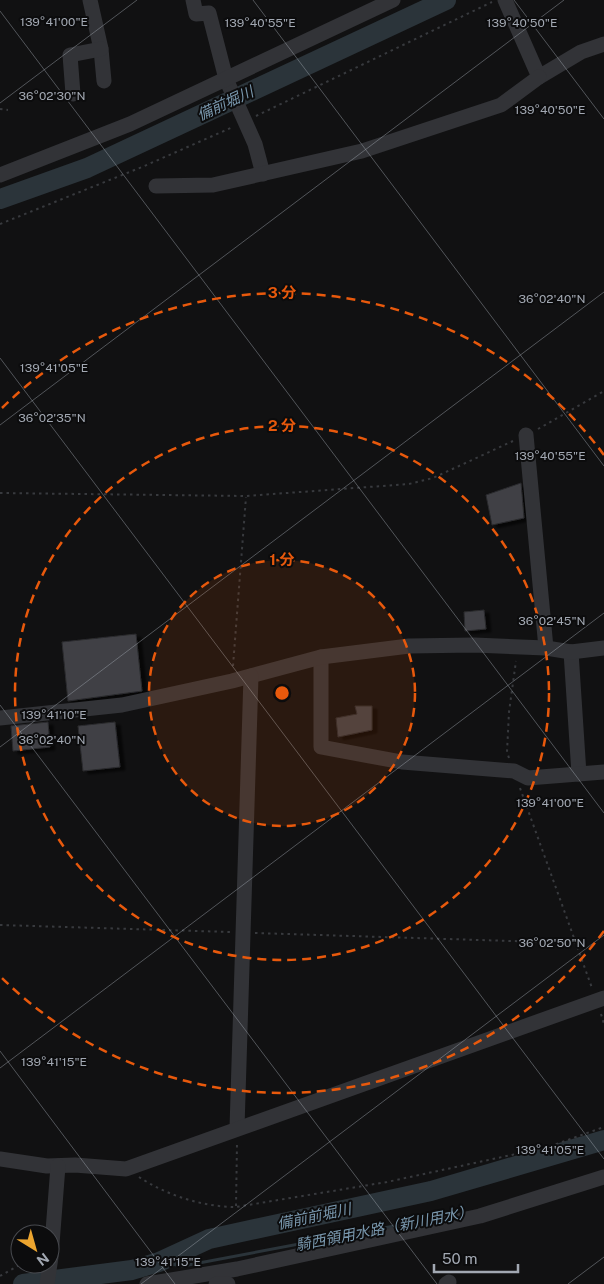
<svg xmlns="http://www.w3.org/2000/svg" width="604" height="1284" font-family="'Public Sans','Noto Sans JP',sans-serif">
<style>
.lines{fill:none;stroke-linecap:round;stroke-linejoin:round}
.stream{stroke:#2b343a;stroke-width:3}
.river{stroke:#2b343a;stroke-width:20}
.building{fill:#404145;stroke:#2b2b2e;filter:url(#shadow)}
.path{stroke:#383a3e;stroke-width:2;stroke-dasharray:2.5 4;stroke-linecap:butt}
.minor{stroke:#323337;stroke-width:15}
.ticks{fill:none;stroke:#a2a8b2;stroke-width:1;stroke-opacity:0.45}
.ring{fill:none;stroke:#e8590c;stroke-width:2.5;stroke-dasharray:9 6}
.labels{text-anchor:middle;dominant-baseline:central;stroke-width:4;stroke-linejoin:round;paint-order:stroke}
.water-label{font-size:15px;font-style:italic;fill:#7997ad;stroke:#0c0c0d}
.ticks-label{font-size:12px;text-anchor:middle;fill:#a2a8b2;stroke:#0c0c0d;stroke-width:4;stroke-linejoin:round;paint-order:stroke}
.centre{fill:#e8590c;stroke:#0c0c0d;stroke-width:2.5}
.ring-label{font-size:15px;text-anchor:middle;font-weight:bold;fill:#e8590c;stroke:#0c0c0d;stroke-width:4;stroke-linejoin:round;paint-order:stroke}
</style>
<defs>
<filter id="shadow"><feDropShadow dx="5" dy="3" stdDeviation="1" flood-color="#0009"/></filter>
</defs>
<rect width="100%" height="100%" fill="#111112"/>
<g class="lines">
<polyline class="stream" points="159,1262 183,1266 426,1220"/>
<g class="river">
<polyline points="0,199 87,168 446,0"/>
<polyline points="23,1284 132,1270 159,1262 209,1239 431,1191 604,1140"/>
</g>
</g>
<g class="building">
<polygon points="521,483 524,518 492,525 486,495"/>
<polygon points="484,610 486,629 465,631 464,612"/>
<polygon points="136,634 142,691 68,701 62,642"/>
<polygon points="355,706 372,706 372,730 338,737 336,718 357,714"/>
<polygon points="48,722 50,747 13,751 11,726"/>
<polygon points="115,722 120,767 83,771 78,726"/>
</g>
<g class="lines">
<g class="path">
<polyline points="0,109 8,110"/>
<polyline points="256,116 492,2"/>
<polyline points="0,224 142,167 233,127"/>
<polyline points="538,429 604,391"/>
<polyline points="0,493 246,496 409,484 433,478 513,441"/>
<polyline points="233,666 246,497"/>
<polyline points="509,758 507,752 509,712 516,661"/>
<polyline points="520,788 592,988"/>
<polyline points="0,925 230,932"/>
<polyline points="255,933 575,943"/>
<polyline points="601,1014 604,1024"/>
<path d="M139 1177C166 1195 203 1207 236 1207L387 1182 548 1147 604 1127"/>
<polyline points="236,1206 237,1143"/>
<polyline points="0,1276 21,1264"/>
</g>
<g class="minor">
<polyline points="90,0 101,49 104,81"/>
<polyline points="193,0 196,14 209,13 226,79 255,144 263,174"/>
<polyline points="505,0 539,77 581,52 604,44"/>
<polyline points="73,94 70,55 101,49"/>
<polyline points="0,175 130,124 393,0"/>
<polyline points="156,186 213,185 362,151 501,105 539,77"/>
<polyline points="526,435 546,648"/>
<polyline points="571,652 579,774"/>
<polyline points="321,657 321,747 402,762 514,771 528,778 604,772"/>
<polyline points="0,718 122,705 232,681 321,657 409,646 474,645 546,648 571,652 604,648"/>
<polyline points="237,1128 251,676"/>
<polyline points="0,1159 47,1166 75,1165 126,1169 604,998"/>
<polyline points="47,1284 51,1257 58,1166"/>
<polyline points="147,1284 237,1269 480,1216 604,1177"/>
<polyline points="216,1284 228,1284"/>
<polyline points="446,1284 449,1282"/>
</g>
</g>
<path class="ticks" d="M253 0 604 466M514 0 604 119M0 11 604 813M0 103 137 0M0 358 604 1159M0 425 564 0M0 705 437 1284M0 747 604 292M0 1051 175 1284M0 1068 604 613M141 1284 604 935M568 1284 604 1257"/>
<circle cx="282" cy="693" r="133" fill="#e8590c" fill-opacity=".12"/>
<g class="ring">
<circle cx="282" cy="693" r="133"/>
<circle cx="282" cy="693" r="267"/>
<path d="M604 931A400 400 0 0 1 2 978M2 408A400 400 0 0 1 604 455"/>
</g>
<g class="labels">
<g class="water-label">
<text transform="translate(225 103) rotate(-25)">備前堀川</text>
<text transform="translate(314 1216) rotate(-12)">備前前堀川</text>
<text transform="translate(384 1228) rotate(-11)">騎西領用水路（新川用水）</text>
</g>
</g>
<g class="ticks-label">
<text x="54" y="26">139°41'00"E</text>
<text x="260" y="27">139°40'55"E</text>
<text x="522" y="27">139°40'50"E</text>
<text x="52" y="100">36°02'30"N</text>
<text x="550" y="114">139°40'50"E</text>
<text x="552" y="303">36°02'40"N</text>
<text x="54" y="372">139°41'05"E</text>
<text x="52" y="422">36°02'35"N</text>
<text x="550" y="460">139°40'55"E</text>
<text x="552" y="625">36°02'45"N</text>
<text x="54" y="719">139°41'10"E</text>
<text x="52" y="744">36°02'40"N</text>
<text x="550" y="807">139°41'00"E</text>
<text x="552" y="947">36°02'50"N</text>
<text x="54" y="1066">139°41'15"E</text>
<text x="550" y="1154">139°41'05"E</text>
<text x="168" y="1266">139°41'15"E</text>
</g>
<circle cx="282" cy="693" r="8" class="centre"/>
<g class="ring-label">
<text x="282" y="298">3 分</text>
<text x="282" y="431">2 分</text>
<text x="282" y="565">1 分</text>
</g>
<g transform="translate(35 1249) rotate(143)"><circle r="24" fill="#0c0c0d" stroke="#484a4f"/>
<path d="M0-4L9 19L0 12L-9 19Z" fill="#eca52f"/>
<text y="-8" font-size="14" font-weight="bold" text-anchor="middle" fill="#a2a8b2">N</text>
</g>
<path d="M434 1264v8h84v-8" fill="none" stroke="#a2a8b2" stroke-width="2.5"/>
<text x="442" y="1264" font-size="15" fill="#a2a8b2" stroke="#0c0c0d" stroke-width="4" paint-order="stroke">50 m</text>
</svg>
